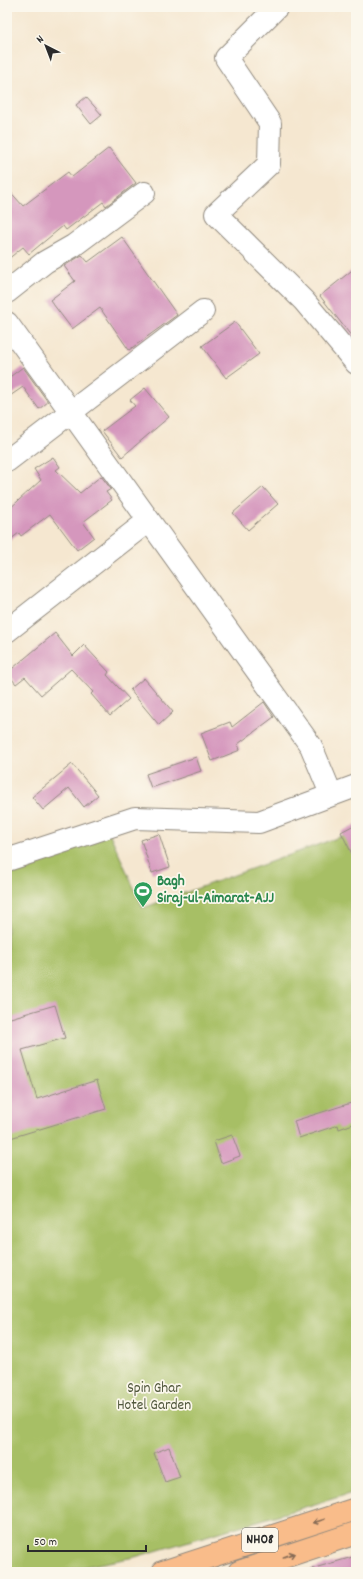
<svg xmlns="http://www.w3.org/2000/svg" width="363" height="1579" font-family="Dekko,sans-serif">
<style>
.green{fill:#a7bf65;stroke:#697548}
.building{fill:#d597bd}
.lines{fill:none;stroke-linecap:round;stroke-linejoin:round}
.minor-casing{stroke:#90897e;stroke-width:24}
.highway-casing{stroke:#90897e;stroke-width:24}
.minor{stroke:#fff;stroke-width:22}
.highway{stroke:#f9bc8a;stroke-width:22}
.oneway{stroke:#886c56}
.labels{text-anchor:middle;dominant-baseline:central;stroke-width:3.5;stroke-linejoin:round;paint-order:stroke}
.shield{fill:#fbf7ec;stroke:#696865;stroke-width:1}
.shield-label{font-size:14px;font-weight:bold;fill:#2b2b2b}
.leisure-label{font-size:15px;font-weight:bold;fill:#27864d;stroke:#fbf7ec;text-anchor:start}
.park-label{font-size:15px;fill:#50573c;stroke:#fbf7ec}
</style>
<rect width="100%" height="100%" fill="#fbf7ec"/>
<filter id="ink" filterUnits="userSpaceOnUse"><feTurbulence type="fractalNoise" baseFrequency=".025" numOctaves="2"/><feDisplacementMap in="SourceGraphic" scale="8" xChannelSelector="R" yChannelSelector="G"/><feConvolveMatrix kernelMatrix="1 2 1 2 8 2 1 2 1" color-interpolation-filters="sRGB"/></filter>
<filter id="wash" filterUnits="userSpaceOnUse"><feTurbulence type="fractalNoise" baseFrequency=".012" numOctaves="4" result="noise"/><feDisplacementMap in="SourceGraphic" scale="16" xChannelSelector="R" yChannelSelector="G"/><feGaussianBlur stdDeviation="0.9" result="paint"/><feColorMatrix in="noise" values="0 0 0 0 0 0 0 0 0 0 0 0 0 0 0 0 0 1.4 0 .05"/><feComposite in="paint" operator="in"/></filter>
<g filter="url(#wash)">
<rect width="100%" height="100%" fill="#f5e7d0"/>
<polygon class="green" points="356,831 356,1492 135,1557 56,1572 7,1572 7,869 109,832 143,908"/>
<g id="blocks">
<g class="building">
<polygon points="86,97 102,115 91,124 76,105"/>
<polygon points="109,148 136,183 106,206 103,202 66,230 63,226 29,254 23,247 7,260 7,188 23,206 68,172 72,177"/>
<polygon points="122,237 177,315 129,350 100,308 72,329 50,300 75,281 64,266 82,255 88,262"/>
<polygon points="356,267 356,342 320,296"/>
<polygon points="235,322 259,354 226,378 202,346"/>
<polygon points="23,367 48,402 39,409 23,387 7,398 7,379"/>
<polygon points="145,388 169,417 122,457 102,431 135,406 130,400"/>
<polygon points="53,457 60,467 56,470 80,493 101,476 111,489 106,492 112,500 83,522 94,537 77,550 50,514 21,536 19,533 7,542 7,511 41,480 34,469"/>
<polygon points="263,487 278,504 248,530 233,513"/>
<polygon points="55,633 73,656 84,645 109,672 107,675 129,699 110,716 91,694 93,692 71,669 41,695 25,677 16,684 7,673"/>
<polygon points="144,678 173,712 159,725 130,690"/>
<polygon points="264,702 274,717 238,744 240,750 212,761 201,733 230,722 232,727"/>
<polygon points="196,757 201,771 151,788 146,774"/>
<polygon points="72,764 98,795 84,807 69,788 43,810 32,797"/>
<polygon points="356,824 356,862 341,832"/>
<polygon points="159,834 170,867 152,873 141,840"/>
<polygon points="55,1005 65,1038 22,1050 37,1099 97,1080 106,1109 7,1139 7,1019"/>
<polygon points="351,1103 356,1123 339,1129 338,1125 299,1138 294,1121"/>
<polygon points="232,1135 240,1156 221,1163 214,1141"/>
<polygon points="169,1447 180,1477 165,1482 154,1453"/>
<polygon points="356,1556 356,1572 311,1572 311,1569"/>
</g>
</g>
</g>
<g filter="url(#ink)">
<use href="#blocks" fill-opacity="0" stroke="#90897e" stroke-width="1"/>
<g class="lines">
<g class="minor-casing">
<g id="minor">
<polyline points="277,7 226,58 270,123 269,164 216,214 304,301 356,363"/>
<polyline points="7,292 45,262 73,246 144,193"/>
<polyline points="7,323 311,746 331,794"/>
<polyline points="7,461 203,311"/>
<polyline points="7,631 148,521"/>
<polyline points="7,860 135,818 259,822 356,786"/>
</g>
</g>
<g class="highway-casing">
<g id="highway">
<polyline points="163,1572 356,1509"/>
<polyline points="239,1572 356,1533"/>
</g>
</g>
<use href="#minor" class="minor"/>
<use href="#highway" class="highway"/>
</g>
<defs><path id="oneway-shaft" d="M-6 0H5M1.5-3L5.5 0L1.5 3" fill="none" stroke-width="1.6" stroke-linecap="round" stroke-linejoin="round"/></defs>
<g class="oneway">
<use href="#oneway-shaft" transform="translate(319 1521) rotate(162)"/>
<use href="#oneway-shaft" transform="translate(289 1555) rotate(-19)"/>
</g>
</g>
<defs>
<g id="stadium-pin" transform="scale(1)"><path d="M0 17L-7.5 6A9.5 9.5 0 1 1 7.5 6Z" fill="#2e9e5b" stroke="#fbf7ec"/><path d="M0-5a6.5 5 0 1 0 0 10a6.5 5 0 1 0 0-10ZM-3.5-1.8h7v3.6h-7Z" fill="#fff"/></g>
</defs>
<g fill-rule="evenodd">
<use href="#stadium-pin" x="143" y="891"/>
</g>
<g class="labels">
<rect class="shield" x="242" y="1528" width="36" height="24" rx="3"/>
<g class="shield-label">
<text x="260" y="1540">NH08</text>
</g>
<g class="leisure-label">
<text x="157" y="882">Bagh<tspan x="157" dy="17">Siraj-ul-Aimarat-AJJ</tspan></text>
</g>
<g class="park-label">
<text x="154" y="1389">Spin Ghar<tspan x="154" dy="17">Hotel Garden</tspan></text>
</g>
</g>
<rect width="363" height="1579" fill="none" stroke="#fbf7ec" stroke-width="24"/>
<g transform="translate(46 46) rotate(318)" stroke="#fbf7ec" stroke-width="3" paint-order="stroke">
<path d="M0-3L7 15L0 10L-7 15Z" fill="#2b2b2b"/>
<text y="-6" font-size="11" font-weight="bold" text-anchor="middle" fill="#2b2b2b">N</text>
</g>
<path d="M28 1545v6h118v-6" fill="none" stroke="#2b2b2b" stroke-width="2"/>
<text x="34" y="1545" font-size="12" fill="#2b2b2b" stroke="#fbf7ec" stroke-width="3" paint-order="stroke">50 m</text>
</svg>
